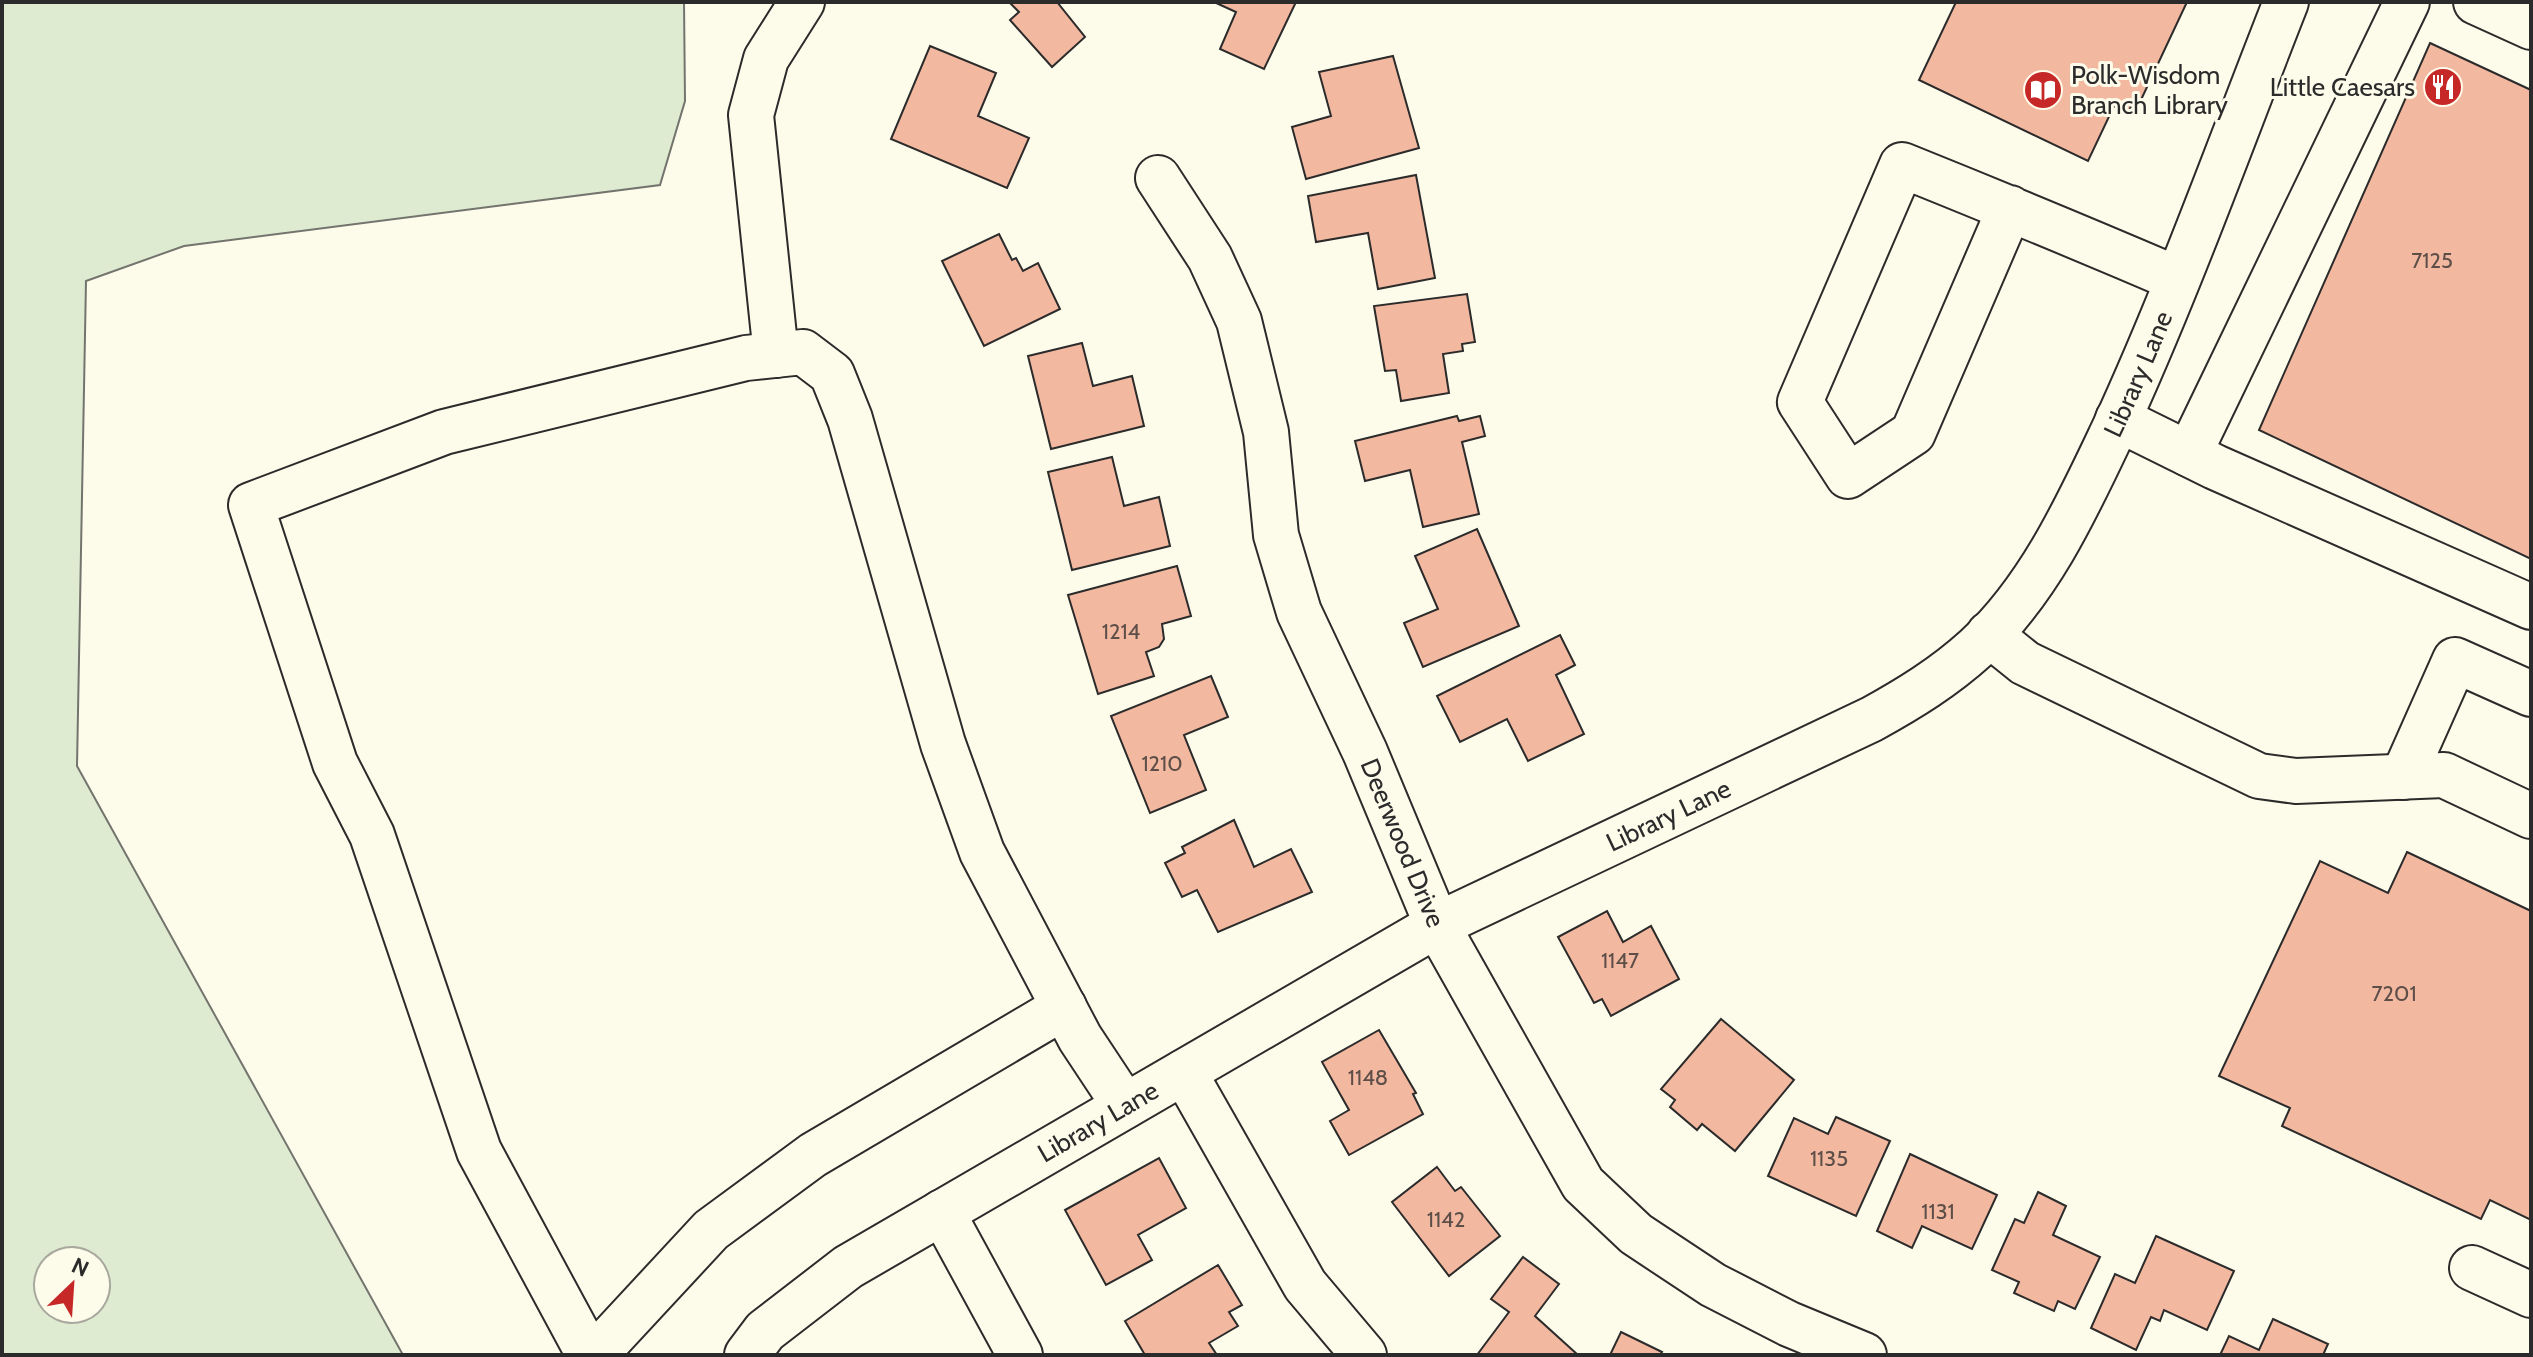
<svg xmlns="http://www.w3.org/2000/svg" width="2533" height="1357" font-family="Cabin,sans-serif">
<style>
.green{fill:#deebd1;stroke:#74746e;stroke-width:2;fill-rule:evenodd}
.building{fill:#f2b8a0;stroke:#2b2b2b;stroke-width:2}
.lines{fill:none;stroke-linecap:round;stroke-linejoin:round}
.minor-casing{stroke:#2b2b2b;stroke-width:48}
.minor{stroke:#fdfbea;stroke-width:44}
.labels{text-anchor:middle;dominant-baseline:central;stroke-width:6;stroke-linejoin:round;paint-order:stroke}
.number-label{font-size:22px;fill:#5d4e48}
.poi-label{font-size:26px;fill:#2b2b2b;stroke:#fdfbea;text-anchor:start}
.street-label{font-size:26px;fill:#2b2b2b;stroke:#fdfbea}
</style>
<rect width="100%" height="100%" fill="#fdfbea"/>
<path class="green" d="M2 2H684L685 101 660 185 184 246 86 281 77 766 403 1355H2ZM48 1261H96V1309H48Z"/>
<g class="building">
<polygon points="1009,2 1057,2 1085,37 1052,67 1010,20 1019,12"/>
<polygon points="1214,2 1296,2 1264,69 1220,49 1236,12"/>
<polygon points="1956,2 2187,2 2140,102 2134,100 2128,113 2114,106 2088,161 1919,80"/>
<polygon points="2430,43 2531,90 2531,559 2259,430"/>
<polygon points="930,46 996,73 978,116 1029,138 1007,188 891,139"/>
<polygon points="1393,56 1419,148 1306,179 1292,127 1331,116 1319,72"/>
<polygon points="1416,175 1435,278 1378,289 1368,233 1316,242 1308,196"/>
<polygon points="999,234 1012,260 1016,258 1023,271 1038,263 1060,309 984,346 942,261"/>
<polygon points="1467,294 1475,342 1462,344 1463,351 1443,354 1449,393 1401,401 1396,370 1385,371 1374,306"/>
<polygon points="1082,343 1093,386 1132,376 1144,426 1051,449 1028,356"/>
<polygon points="1457,416 1459,421 1480,416 1485,436 1462,442 1479,514 1423,527 1410,470 1365,481 1355,441"/>
<polygon points="1112,457 1124,506 1159,497 1170,546 1072,570 1048,472"/>
<polygon points="1477,529 1519,626 1423,667 1404,623 1438,609 1415,556"/>
<polygon points="1177,566 1191,616 1162,624 1164,639 1159,647 1146,652 1154,676 1098,694 1068,595"/>
<polygon points="1560,635 1575,665 1556,675 1584,734 1528,761 1507,719 1460,742 1437,696"/>
<polygon points="1211,676 1228,717 1184,735 1206,790 1150,813 1111,716"/>
<polygon points="1234,820 1254,867 1291,849 1312,892 1218,932 1197,890 1182,897 1165,863 1185,853 1182,847"/>
<polygon points="2407,852 2531,911 2531,1220 2490,1200 2481,1219 2282,1126 2290,1108 2219,1076 2320,861 2388,893"/>
<polygon points="1607,911 1623,942 1651,926 1679,979 1611,1016 1602,999 1594,1003 1558,937"/>
<polygon points="1721,1019 1794,1080 1735,1151 1702,1124 1697,1130 1670,1107 1675,1100 1661,1089"/>
<polygon points="1379,1030 1416,1093 1413,1094 1423,1114 1349,1155 1330,1121 1349,1110 1322,1062"/>
<polygon points="1836,1117 1890,1141 1856,1216 1768,1176 1794,1118 1828,1134"/>
<polygon points="1910,1154 1997,1195 1972,1249 1922,1226 1912,1248 1877,1231"/>
<polygon points="1159,1158 1186,1208 1138,1235 1152,1260 1106,1285 1065,1210"/>
<polygon points="1437,1167 1455,1191 1461,1187 1500,1236 1449,1276 1392,1202"/>
<polygon points="2038,1192 2066,1206 2053,1235 2100,1257 2075,1309 2058,1301 2054,1311 2014,1293 2019,1282 1992,1270 2015,1219 2024,1223"/>
<polygon points="2156,1236 2234,1271 2207,1330 2164,1310 2160,1321 2151,1317 2136,1350 2091,1328 2115,1274 2135,1283"/>
<polygon points="1523,1257 1559,1284 1535,1316 1578,1355 1477,1355 1509,1312 1491,1299"/>
<polygon points="1218,1265 1242,1305 1229,1312 1238,1326 1209,1343 1217,1355 1145,1355 1125,1321"/>
<polygon points="2273,1319 2328,1344 2323,1355 2220,1355 2229,1336 2259,1350"/>
<polygon points="1621,1332 1662,1352 1660,1355 1610,1355"/>
</g>
<g class="lines">
<g class="minor-casing">
<g id="minor">
<polyline points="2476,2 2531,27"/>
<path id="s1" d="M1158 178 1210 258 1239 321 1266 432 1276 535 1299 612 1365 752 1437 925 1583 1184 1636 1234 1713 1285 1789 1324 1864 1355"/>
<path d="M2010 208 1913 433 1848 476 1800 402 1902 165C1994 202 2086 240 2177 279"/>
<polyline points="776,355 751,115 766,59 802,2"/>
<polyline points="2118,419 2215,467 2531,607"/>
<polyline points="2189,454 2407,2"/>
<polyline points="1989,634 2025,663 2259,776 2296,781 2444,775 2531,816"/>
<polyline points="2403,777 2455,660 2531,694"/>
<polyline points="1184,1072 1305,1285 1364,1355"/>
<polyline points="942,1212 1020,1355"/>
<polyline points="2472,1268 2531,1295"/>
<polyline points="589,1355 479,1151 372,835 335,763 251,505 444,432 746,358 803,352 832,374 850,419 943,744 982,852 1080,1038 1125,1106"/>
<polyline points="595,1355 711,1230 813,1155 1064,1007"/>
<path id="s2" d="M747 1355 765 1331 848 1267 1437 925 1872 719C1910 698 1944 677 1976 648 2040 589 2078 505 2114 429 2178 290 2230 144 2286 2"/>
</g>
</g>
<use href="#minor" class="minor"/>
</g>
<defs>
<g id="restaurant-disc" transform="scale(2)"><circle r="9.5" fill="#c62828" stroke="#fdfbea"/><path d="M-5-6h1v4h1v-4h1v4h1v-4h1v5L-1.5 .5V6h-2V.5L-5-1ZM5-6V6H3V1.5H1.5Q1.5-4 5-6Z" fill="#fff"/></g>
<g id="library-disc" transform="scale(2)"><circle r="9.5" fill="#c62828" stroke="#fdfbea"/><path d="M-6-4Q-3-5.5-.7-3.5V5Q-3 3-6 4ZM6-4Q3-5.5 .7-3.5V5Q3 3 6 4Z" fill="#fff"/></g>
</defs>
<g fill-rule="evenodd">
<use href="#restaurant-disc" x="2443" y="87"/>
<use href="#library-disc" x="2043" y="90"/>
</g>
<g class="labels">
<g class="number-label">
<text x="2432" y="260">7125</text>
<text x="1121" y="631">1214</text>
<text x="1162" y="763">1210</text>
<text x="1620" y="960">1147</text>
<text x="2394" y="993">7201</text>
<text x="1368" y="1077">1148</text>
<text x="1829" y="1158">1135</text>
<text x="1938" y="1211">1131</text>
<text x="1446" y="1219">1142</text>
</g>
<g class="poi-label">
<text x="2071" y="75">Polk-Wisdom<tspan x="2071" dy="30">Branch Library</tspan></text>
<text x="2415" y="87" text-anchor="end">Little Caesars</text>
</g>
<g class="street-label">
<text stroke="none"><textPath href="#s2" startOffset="1744">Library Lane</textPath></text>
<text stroke="none"><textPath href="#s2" startOffset="1072">Library Lane</textPath></text>
<text stroke="none"><textPath href="#s1" startOffset="716">Deerwood Drive</textPath></text>
<text stroke="none"><textPath href="#s2" startOffset="424">Library Lane</textPath></text>
</g>
</g>
<rect width="2533" height="1357" fill="none" stroke="#2b2b2b" stroke-width="8"/>
<g transform="translate(72 1285) rotate(25)"><circle r="38" fill="#fdfbea" stroke="#a9a89e" stroke-width="2"/>
<path d="M0-6L14 30L0 20L-14 30Z" fill="#c62828"/>
<text y="-12" font-size="22" font-weight="bold" text-anchor="middle" fill="#2b2b2b">N</text>
</g>
</svg>
